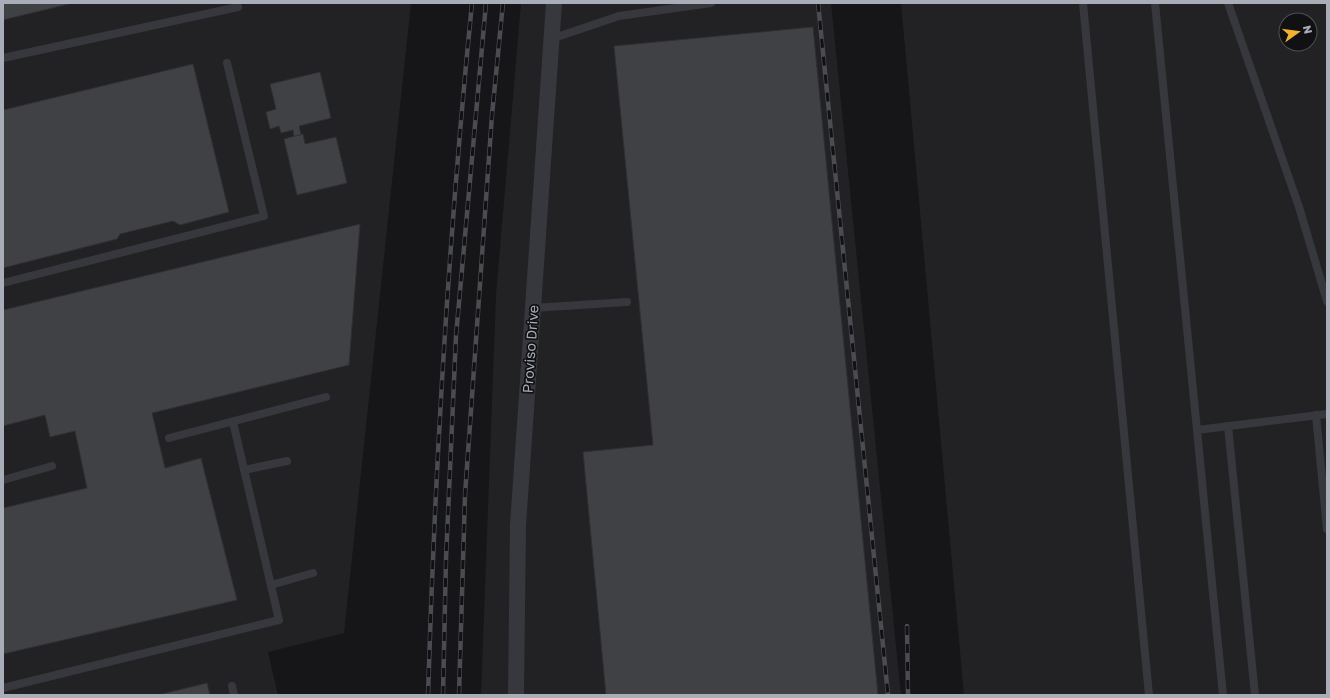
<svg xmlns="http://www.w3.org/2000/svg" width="1330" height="698" font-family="'Golos Text',sans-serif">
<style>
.built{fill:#222225;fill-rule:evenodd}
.building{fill:#404145;stroke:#303034}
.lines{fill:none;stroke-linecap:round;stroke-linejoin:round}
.lane{stroke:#37383d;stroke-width:8}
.street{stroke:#37383d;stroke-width:16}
.rail-casing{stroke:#4a4c52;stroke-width:4.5}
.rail{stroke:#111113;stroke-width:3;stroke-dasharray:9;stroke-linecap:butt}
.labels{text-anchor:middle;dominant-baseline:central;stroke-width:3.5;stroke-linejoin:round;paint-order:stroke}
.street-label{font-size:14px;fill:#a8adb8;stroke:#111113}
</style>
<rect width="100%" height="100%" fill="#161618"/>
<g class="built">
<polygon points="3,3 411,3 344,633 268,652 278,695 3,695"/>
<polygon points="521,3 831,3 901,695 481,695 496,295"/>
<path d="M901 3H1327V695H964ZM1286 20H1310V44H1286Z"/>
</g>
<g class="building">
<polygon points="3,3 73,3 3,20"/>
<polygon points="813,27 878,695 606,695 583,452 653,445 614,46"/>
<polygon points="193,64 229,212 180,225 173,221 120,234 117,239 3,268 3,110"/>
<polygon points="320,72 331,118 299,126 301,135 294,137 293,130 281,133 279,126 270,129 266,112 276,109 270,84"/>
<polygon points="303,134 305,144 336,137 347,183 297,195 284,139"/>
<polygon points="360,224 349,365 152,413 165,468 201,458 237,600 3,654 3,508 87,488 75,431 50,437 45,415 3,426 3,310"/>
<polygon points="207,683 210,695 158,695"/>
</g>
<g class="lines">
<g class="lane">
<polyline points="1083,3 1149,695"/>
<polyline points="1155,3 1223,695"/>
<polyline points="1228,3 1299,207 1327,301"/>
<polyline points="551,39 619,16 711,3"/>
<polyline points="3,58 238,7"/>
<polyline points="3,283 264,216 227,63"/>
<polyline points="533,308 627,302"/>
<polyline points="1316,415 1327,529"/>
<polyline points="1228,426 1255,695"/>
<polyline points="1197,430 1327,414"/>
<polyline points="169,438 326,397"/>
<polyline points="244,470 287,461"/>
<polyline points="3,480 52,466"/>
<polyline points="271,585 313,573"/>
<polyline points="232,686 234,695"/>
<polyline points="3,688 279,620 233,422"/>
</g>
<polyline class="street" points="516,695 518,525 554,3"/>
<g class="rail-casing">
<g id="rail">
<polyline points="818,3 888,695"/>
<polyline points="907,626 908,695"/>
<path d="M428 695C435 464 449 233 472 3"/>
<polyline points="443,695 446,559 456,336 486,3"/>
<polyline points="459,695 465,495 492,115 503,3"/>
</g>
</g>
<use href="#rail" class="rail"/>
</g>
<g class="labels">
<g class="street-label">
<text transform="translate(530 349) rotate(-86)">Proviso Drive</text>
</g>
</g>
<rect width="1330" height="698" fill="none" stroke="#a8adb8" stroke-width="8"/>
<g transform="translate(1298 32) rotate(76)"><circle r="19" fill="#111113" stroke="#4d4f55"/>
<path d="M0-3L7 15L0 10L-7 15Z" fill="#f2b134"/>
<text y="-6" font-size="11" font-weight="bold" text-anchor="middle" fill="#a8adb8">N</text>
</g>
</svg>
